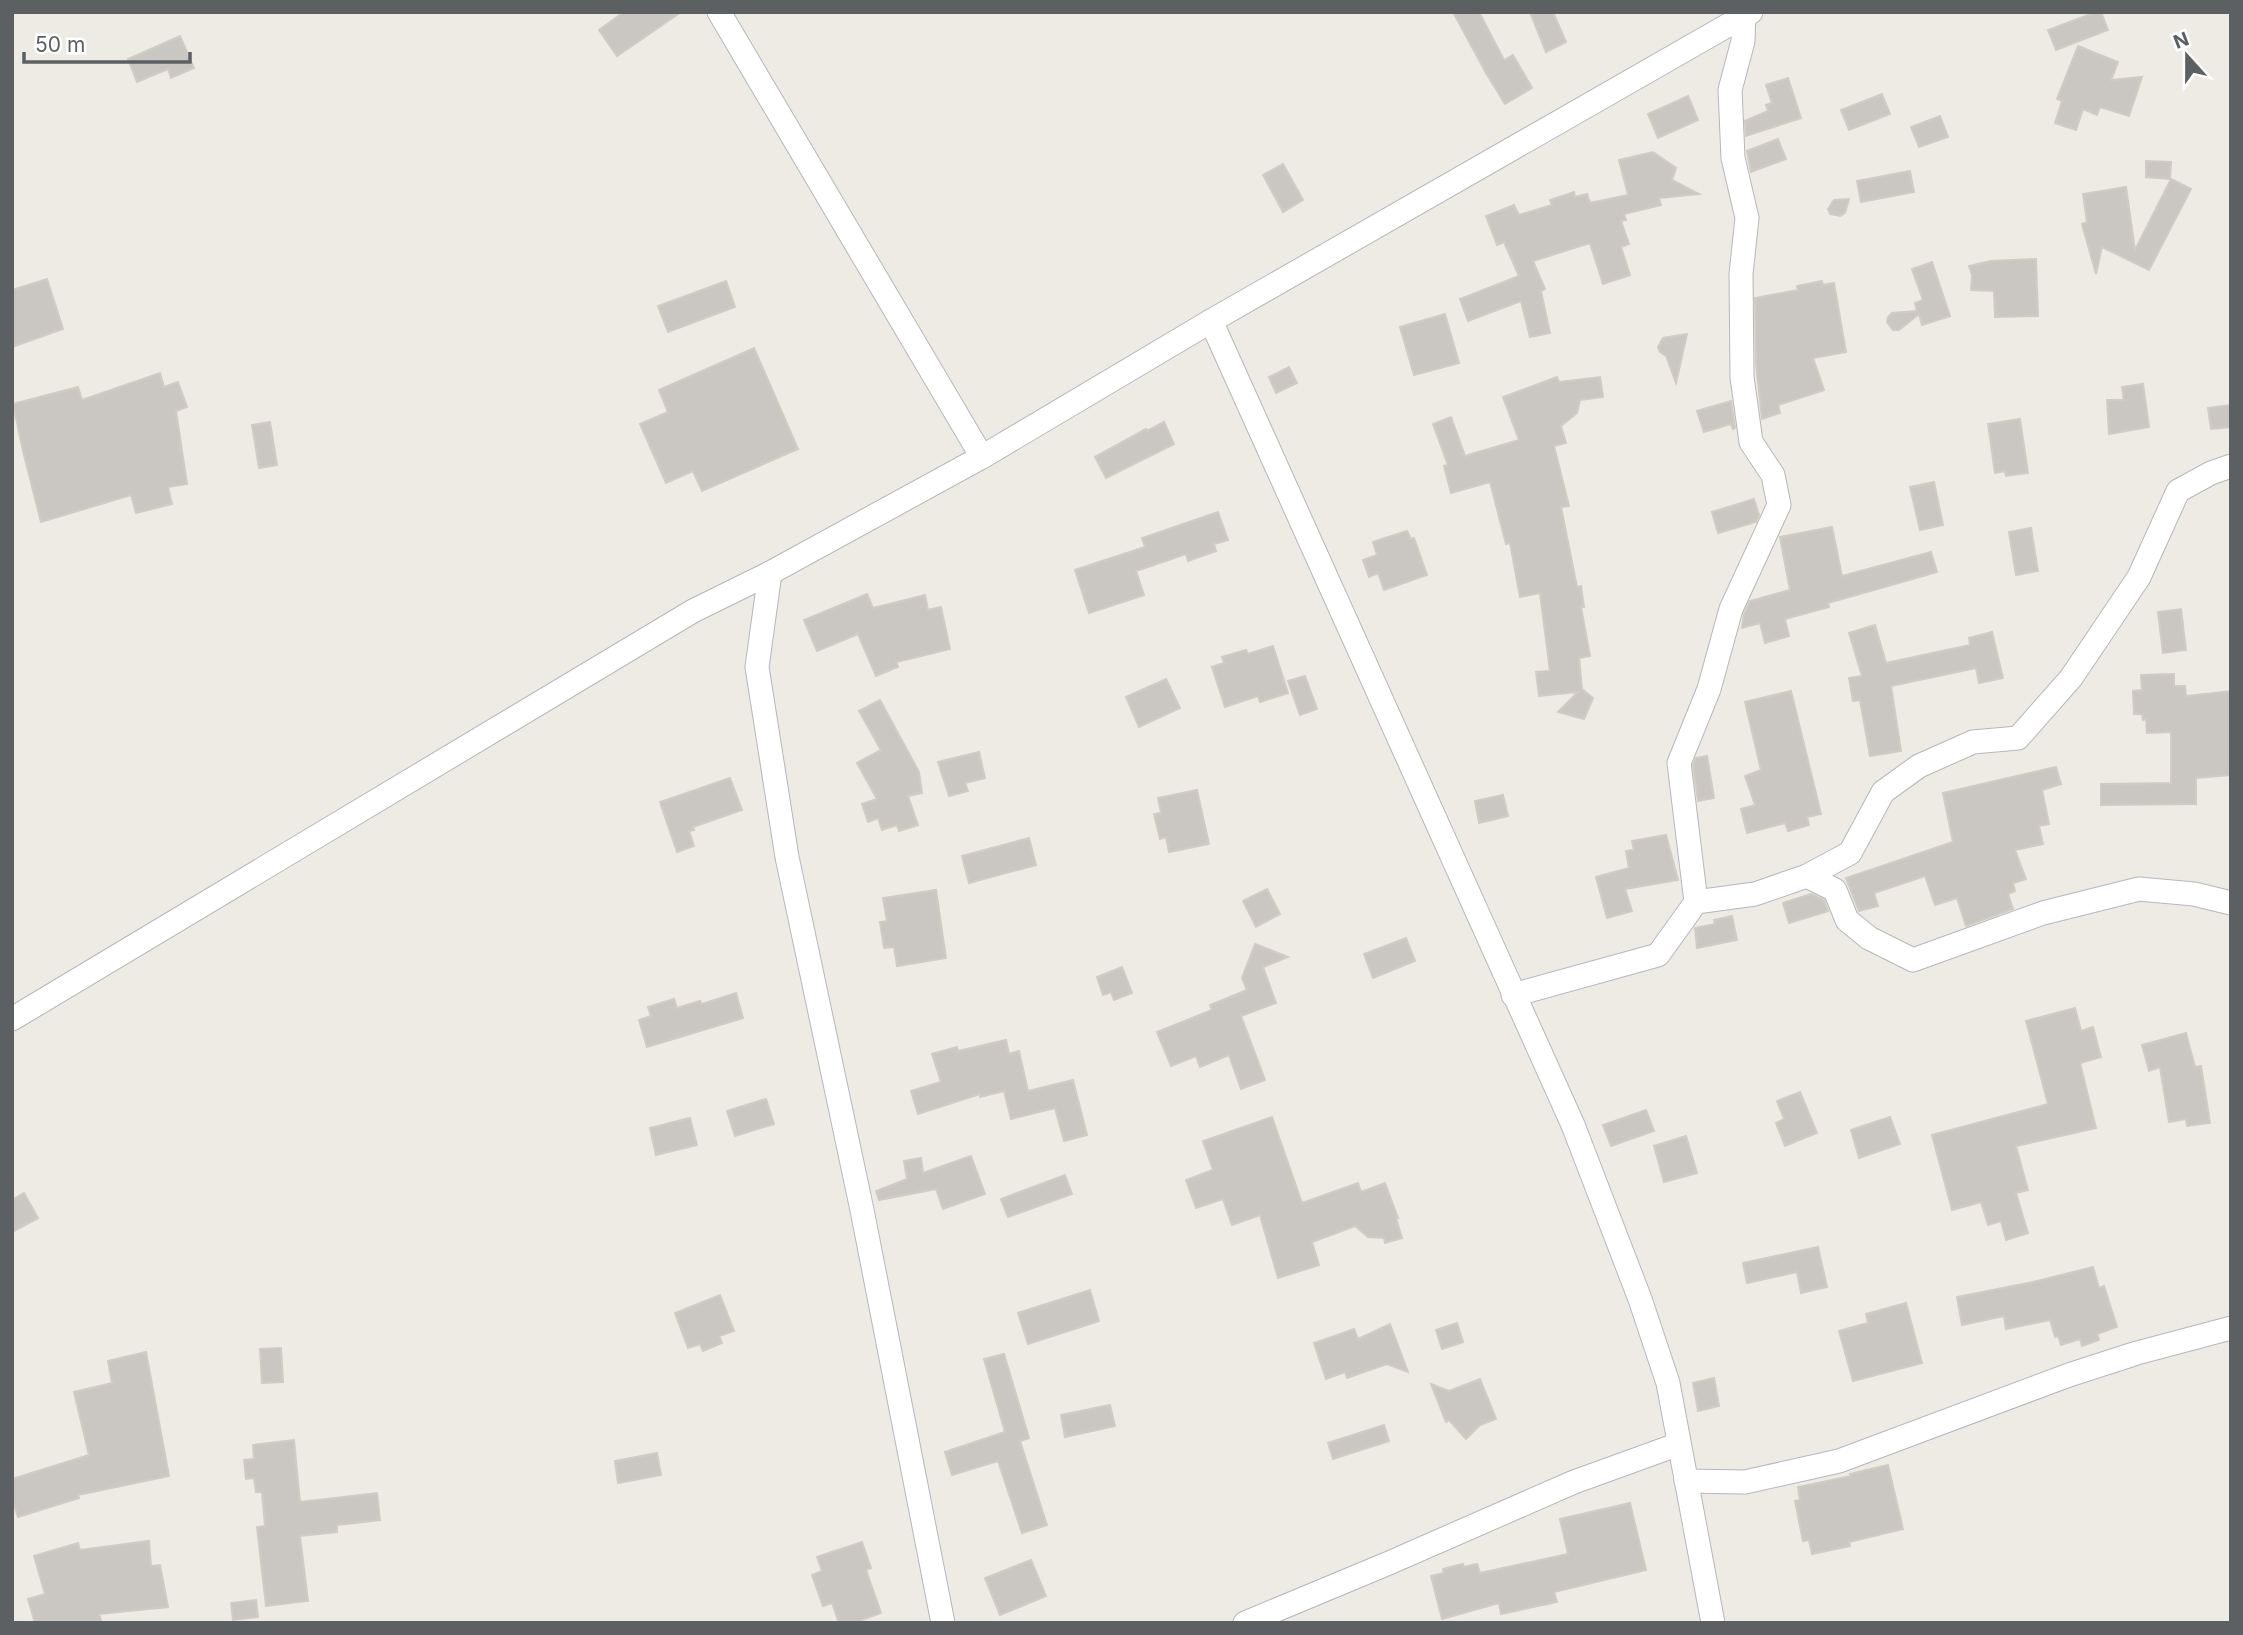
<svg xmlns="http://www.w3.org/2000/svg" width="2243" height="1635" font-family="Inter,sans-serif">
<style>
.building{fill:#cac7c3;stroke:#d1ccc3;stroke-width:2}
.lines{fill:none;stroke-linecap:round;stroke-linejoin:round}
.street-casing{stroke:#b5b7ba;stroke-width:25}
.street{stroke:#fff;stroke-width:23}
</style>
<rect width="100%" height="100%" fill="#edebe4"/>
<g class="building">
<polygon points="624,12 681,12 617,56 599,30"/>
<polygon points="1453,12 1479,12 1504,60 1513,55 1532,88 1505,104 1486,73"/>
<polygon points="1530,12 1553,12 1566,42 1546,52"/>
<polygon points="2096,12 2101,12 2108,30 2056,50 2048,30"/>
<polygon points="180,36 194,68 171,78 168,69 137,82 128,59"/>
<polygon points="2078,46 2118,62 2111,80 2142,77 2129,116 2100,107 2097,115 2083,109 2076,130 2055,123 2062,101 2057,99"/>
<polygon points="1788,78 1801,118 1746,136 1745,121 1768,111 1766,105 1772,103 1766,85"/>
<polygon points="1882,94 1890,114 1849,130 1841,110"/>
<polygon points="1688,96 1698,120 1658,138 1648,114"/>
<polygon points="1940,116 1948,137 1919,147 1911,127"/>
<polygon points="1778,139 1786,159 1751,172 1747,151"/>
<polygon points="1653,152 1676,168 1672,180 1699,194 1659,198 1661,205 1624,214 1626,220 1621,221 1629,244 1621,247 1630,275 1603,284 1590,243 1533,261 1545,289 1541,291 1550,333 1530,337 1521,301 1468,321 1460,299 1519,276 1504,242 1497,245 1486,216 1514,205 1519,215 1552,205 1550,200 1574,192 1575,197 1587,194 1590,203 1628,195 1619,160"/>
<polygon points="2146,161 2171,162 2170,179 2146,177"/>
<polygon points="1283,164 1303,200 1283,212 1263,175"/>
<polygon points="1910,171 1914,192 1861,202 1857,181"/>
<polygon points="2171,179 2191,189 2149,270 2102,247 2096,274 2082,224 2087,222 2083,194 2126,187 2135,250"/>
<polygon points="1849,199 1845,213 1840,216 1830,214 1828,209 1834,200"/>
<polygon points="2036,259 2038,316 1995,317 1994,291 1971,290 1972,275 1969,266 1991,261"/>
<polygon points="1932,262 1950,316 1922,325 1919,314 1899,330 1893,330 1887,322 1888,317 1892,313 1917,311 1915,303 1923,300 1912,269"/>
<polygon points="47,279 63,329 12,347 12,290"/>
<polygon points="726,281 735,307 668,332 658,306"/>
<polygon points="1822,281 1823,285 1834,283 1846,352 1813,358 1824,390 1778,405 1780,413 1762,419 1756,364 1755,298 1798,290 1797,286"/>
<polygon points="1445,314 1459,363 1414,375 1400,327"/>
<polygon points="1687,334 1676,383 1666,356 1660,352 1658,347 1663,338"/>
<polygon points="754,348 798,449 702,491 693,471 666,483 640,424 668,412 659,390"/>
<polygon points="1289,367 1297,383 1276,393 1269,377"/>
<polygon points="160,373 164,387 178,382 187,407 176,411 187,484 168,487 172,504 136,513 131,495 41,522 23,451 13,404 78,387 82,400"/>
<polygon points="1557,377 1559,382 1600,377 1603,397 1580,400 1577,413 1561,426 1566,443 1554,446 1569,506 1561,507 1577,587 1581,586 1584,607 1581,607 1590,656 1579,658 1582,689 1593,698 1584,719 1558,712 1578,692 1539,696 1536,672 1550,671 1540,593 1520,597 1510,543 1506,544 1490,482 1451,493 1444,466 1448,465 1433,424 1451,417 1465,456 1519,440 1503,397"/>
<polygon points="2143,384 2149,427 2109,434 2107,400 2124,400 2122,387"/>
<polygon points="1731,401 1735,428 1733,429 1731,424 1704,432 1697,411"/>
<polygon points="2231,405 2231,427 2211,429 2208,408"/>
<polygon points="2020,419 2028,473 2006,476 2005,471 1995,473 1988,424"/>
<polygon points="270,422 277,465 259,468 252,425"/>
<polygon points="1164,422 1174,444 1106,478 1095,457 1146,429 1147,431"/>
<polygon points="1934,482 1943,525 1920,530 1910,487"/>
<polygon points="1754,499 1759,515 1756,522 1718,533 1712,512"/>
<polygon points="1218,512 1228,540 1214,544 1216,551 1188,561 1186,554 1136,571 1144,595 1089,613 1075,570 1145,547 1142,538"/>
<polygon points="1832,527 1842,576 1931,552 1937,572 1828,603 1829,607 1785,619 1789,636 1765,643 1760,623 1742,628 1744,614 1750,601 1790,590 1780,537"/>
<polygon points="2031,528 2038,571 2016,575 2009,532"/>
<polygon points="1407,531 1411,539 1414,538 1427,575 1384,590 1378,573 1369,577 1363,560 1377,555 1373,542"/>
<polygon points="867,594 873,608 925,595 928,610 941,607 950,649 896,662 898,667 876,676 858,634 817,651 804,620"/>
<polygon points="2181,609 2186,650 2163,653 2158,612"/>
<polygon points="1875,625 1886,663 1970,645 1969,638 1992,632 2003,678 1979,683 1976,668 1891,686 1901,751 1870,756 1860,700 1853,701 1849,678 1862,676 1849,633"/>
<polygon points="1273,646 1288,693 1260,702 1258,696 1225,707 1212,667 1224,663 1222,657 1246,650 1248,654"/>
<polygon points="2174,674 2174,686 2185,686 2186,696 2231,691 2231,775 2196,778 2196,804 2101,805 2101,784 2171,783 2171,732 2147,733 2146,719 2143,720 2142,714 2134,714 2133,691 2142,690 2141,675"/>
<polygon points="1305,676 1317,709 1300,715 1288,681"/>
<polygon points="1166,679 1180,708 1139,727 1126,697"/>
<polygon points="1791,691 1821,814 1807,817 1809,825 1788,831 1785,823 1747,833 1741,809 1755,805 1745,776 1761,770 1745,702"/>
<polygon points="880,700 919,772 922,793 908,796 918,825 899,831 897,825 882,830 878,818 868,822 862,804 877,799 857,763 881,750 859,711"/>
<polygon points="979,752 985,778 965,783 968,791 949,796 938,762"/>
<polygon points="1707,756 1714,798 1698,801 1693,765 1696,758"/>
<polygon points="2056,767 2061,784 2042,790 2049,824 2039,826 2043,844 2015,850 2026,879 2013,883 2015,891 2008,894 2013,909 1966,926 1957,898 1935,905 1925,876 1874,893 1878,906 1859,911 1846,878 1953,842 1943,793"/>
<polygon points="730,778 742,810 693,827 694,830 689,831 694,846 677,852 660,802"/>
<polygon points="1197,790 1209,844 1169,852 1166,837 1160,839 1154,814 1161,813 1158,798"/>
<polygon points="1503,795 1508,816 1479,823 1475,801"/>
<polygon points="1666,835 1678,880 1625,889 1632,911 1607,918 1596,877 1629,868 1626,851 1634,850 1632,841"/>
<polygon points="1029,838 1036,865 969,883 962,856"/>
<polygon points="1267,889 1280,914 1256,927 1243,901"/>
<polygon points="936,890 946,958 897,966 894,947 884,948 880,922 887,921 883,898"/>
<polygon points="1811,894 1824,900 1828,911 1789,923 1783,903"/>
<polygon points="1732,916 1737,940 1697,948 1695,928 1715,924 1714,920"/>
<polygon points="1406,938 1415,961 1373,978 1364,954"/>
<polygon points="1255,944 1288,957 1263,967 1276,1003 1241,1016 1265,1080 1241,1089 1229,1055 1200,1067 1196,1056 1171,1066 1157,1032 1212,1010 1210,1005 1247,990 1242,978"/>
<polygon points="1122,967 1132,993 1114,1000 1111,992 1103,995 1097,977"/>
<polygon points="736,993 743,1018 647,1047 639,1020 651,1016 648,1007 674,999 677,1008 700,1001 702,1004"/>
<polygon points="2075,1008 2081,1031 2093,1027 2101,1057 2080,1063 2096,1128 2016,1146 2028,1190 2016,1193 2028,1233 2006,1240 2001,1221 1988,1225 1981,1202 1952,1210 1932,1135 2048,1104 2026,1021"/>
<polygon points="2186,1033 2195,1067 2201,1066 2210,1123 2187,1126 2186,1119 2169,1122 2160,1067 2149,1071 2142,1045"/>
<polygon points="1006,1040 1009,1054 1019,1051 1028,1091 1073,1080 1087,1135 1064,1141 1055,1108 1011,1119 1004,1091 980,1097 980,1094 918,1114 911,1091 941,1082 932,1054 957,1047 958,1051"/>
<polygon points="1800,1092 1817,1133 1785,1146 1776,1123 1784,1119 1777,1101"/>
<polygon points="766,1099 774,1124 735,1136 727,1111"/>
<polygon points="1646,1110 1654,1131 1611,1146 1603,1125"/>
<polygon points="1272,1117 1302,1203 1358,1183 1361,1192 1385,1183 1398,1218 1396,1218 1402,1238 1385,1243 1384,1238 1368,1237 1355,1226 1312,1242 1319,1265 1278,1278 1260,1215 1232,1225 1223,1199 1196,1208 1186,1180 1213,1170 1203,1141"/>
<polygon points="1890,1117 1900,1144 1859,1158 1851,1130"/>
<polygon points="690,1118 697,1145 656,1155 650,1128"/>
<polygon points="1686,1136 1697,1173 1664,1182 1654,1146"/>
<polygon points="971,1156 985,1194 943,1209 936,1189 879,1200 876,1191 907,1179 904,1161 921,1158 923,1173"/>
<polygon points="1065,1175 1072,1194 1008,1217 1001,1199"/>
<polygon points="24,1193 38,1218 12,1232 12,1200"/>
<polygon points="1818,1247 1827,1287 1801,1293 1797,1272 1747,1283 1743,1263"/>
<polygon points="2093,1267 2099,1288 2104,1286 2117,1327 2097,1334 2099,1340 2082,1346 2080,1339 2061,1345 2058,1336 2055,1337 2050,1320 2006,1329 2004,1316 1962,1325 1957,1297 2033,1282"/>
<polygon points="1090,1290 1099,1321 1028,1344 1018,1313"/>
<polygon points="720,1295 734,1331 719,1336 722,1343 703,1351 700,1344 688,1348 675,1313"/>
<polygon points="1906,1303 1922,1363 1853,1381 1839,1331 1868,1323 1866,1314"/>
<polygon points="1457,1323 1463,1342 1442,1349 1436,1330"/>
<polygon points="1390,1324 1408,1372 1387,1364 1347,1378 1345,1372 1326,1379 1314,1343 1354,1329 1358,1339"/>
<polygon points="281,1348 283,1382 262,1383 260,1349"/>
<polygon points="146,1352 169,1476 78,1495 79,1498 18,1517 12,1499 12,1479 89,1455 74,1392 112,1383 108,1361"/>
<polygon points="1004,1354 1029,1438 1020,1441 1047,1525 1022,1533 998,1461 952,1475 945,1452 1005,1432 984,1359"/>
<polygon points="1714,1378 1719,1406 1698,1411 1693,1383"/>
<polygon points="1480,1379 1496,1419 1480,1425 1466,1439 1449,1420 1446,1422 1431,1384 1449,1391"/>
<polygon points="1110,1405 1115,1426 1065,1437 1061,1415"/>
<polygon points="1384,1425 1389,1441 1333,1459 1328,1443"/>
<polygon points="294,1440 300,1502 377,1493 380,1520 337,1525 337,1532 300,1536 308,1601 266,1606 257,1527 265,1526 262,1492 256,1492 254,1478 246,1479 244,1460 254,1459 253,1445"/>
<polygon points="657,1453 661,1475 618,1483 615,1461"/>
<polygon points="1888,1465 1903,1529 1849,1542 1850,1546 1812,1554 1809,1540 1803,1541 1795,1501 1800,1500 1798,1487 1851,1476 1850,1474"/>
<polygon points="1630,1503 1646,1570 1554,1592 1557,1602 1501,1614 1499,1603 1442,1619 1431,1576 1444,1573 1443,1569 1463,1564 1464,1567 1477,1564 1480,1573 1568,1554 1560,1519"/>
<polygon points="149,1541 151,1566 160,1565 168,1607 99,1614 101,1620 92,1623 35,1623 28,1599 45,1594 34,1556 78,1543 80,1550"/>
<polygon points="862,1542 871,1568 866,1570 881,1613 853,1623 839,1623 832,1603 823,1606 812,1575 822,1571 817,1557"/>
<polygon points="1031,1560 1046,1596 1000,1615 985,1578"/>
<polygon points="256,1600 258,1617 233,1620 231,1603"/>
</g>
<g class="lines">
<g class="street-casing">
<g id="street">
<polyline points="719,12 982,457"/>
<polyline points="1211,321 1573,1125 1640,1299 1668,1383 1713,1623"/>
<polyline points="770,573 757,667 787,857 862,1210 943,1623"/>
<polyline points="1807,876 1835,890 1847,920 1869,938 1913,960 2043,913 2139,889 2194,894 2231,903"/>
<polyline points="1696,902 1679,763 1709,689 1731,609 1779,505 1773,475 1751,442 1742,377 1741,274 1747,218 1733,158 1730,90 1743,41 1744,12"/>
<polyline points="1513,995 1658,955 1696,902 1755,894 1807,876 1850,853 1883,792 1919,766 1973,742 2018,738 2071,678 2139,577 2178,491 2211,473 2231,466"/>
<polyline points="12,1019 693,611 770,573 982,457 1211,321 1751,12"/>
<polyline points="1686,1481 1745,1482 1839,1461 2069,1375 2137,1353 2231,1328"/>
<polyline points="1245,1623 1389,1563 1574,1482 1679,1444"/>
</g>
</g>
<use href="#street" class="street"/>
</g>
<rect width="2243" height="1635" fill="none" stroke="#5c6063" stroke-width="28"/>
<g transform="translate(2187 56) rotate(339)" stroke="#ffffff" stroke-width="5" paint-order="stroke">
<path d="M0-5L12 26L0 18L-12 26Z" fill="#5c6063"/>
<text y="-10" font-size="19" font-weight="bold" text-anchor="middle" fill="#5c6063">N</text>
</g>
<path d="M24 52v10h166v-10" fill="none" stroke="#5c6063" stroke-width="3.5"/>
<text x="35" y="52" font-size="21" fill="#5c6063" stroke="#ffffff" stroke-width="5" paint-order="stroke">50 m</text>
</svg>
